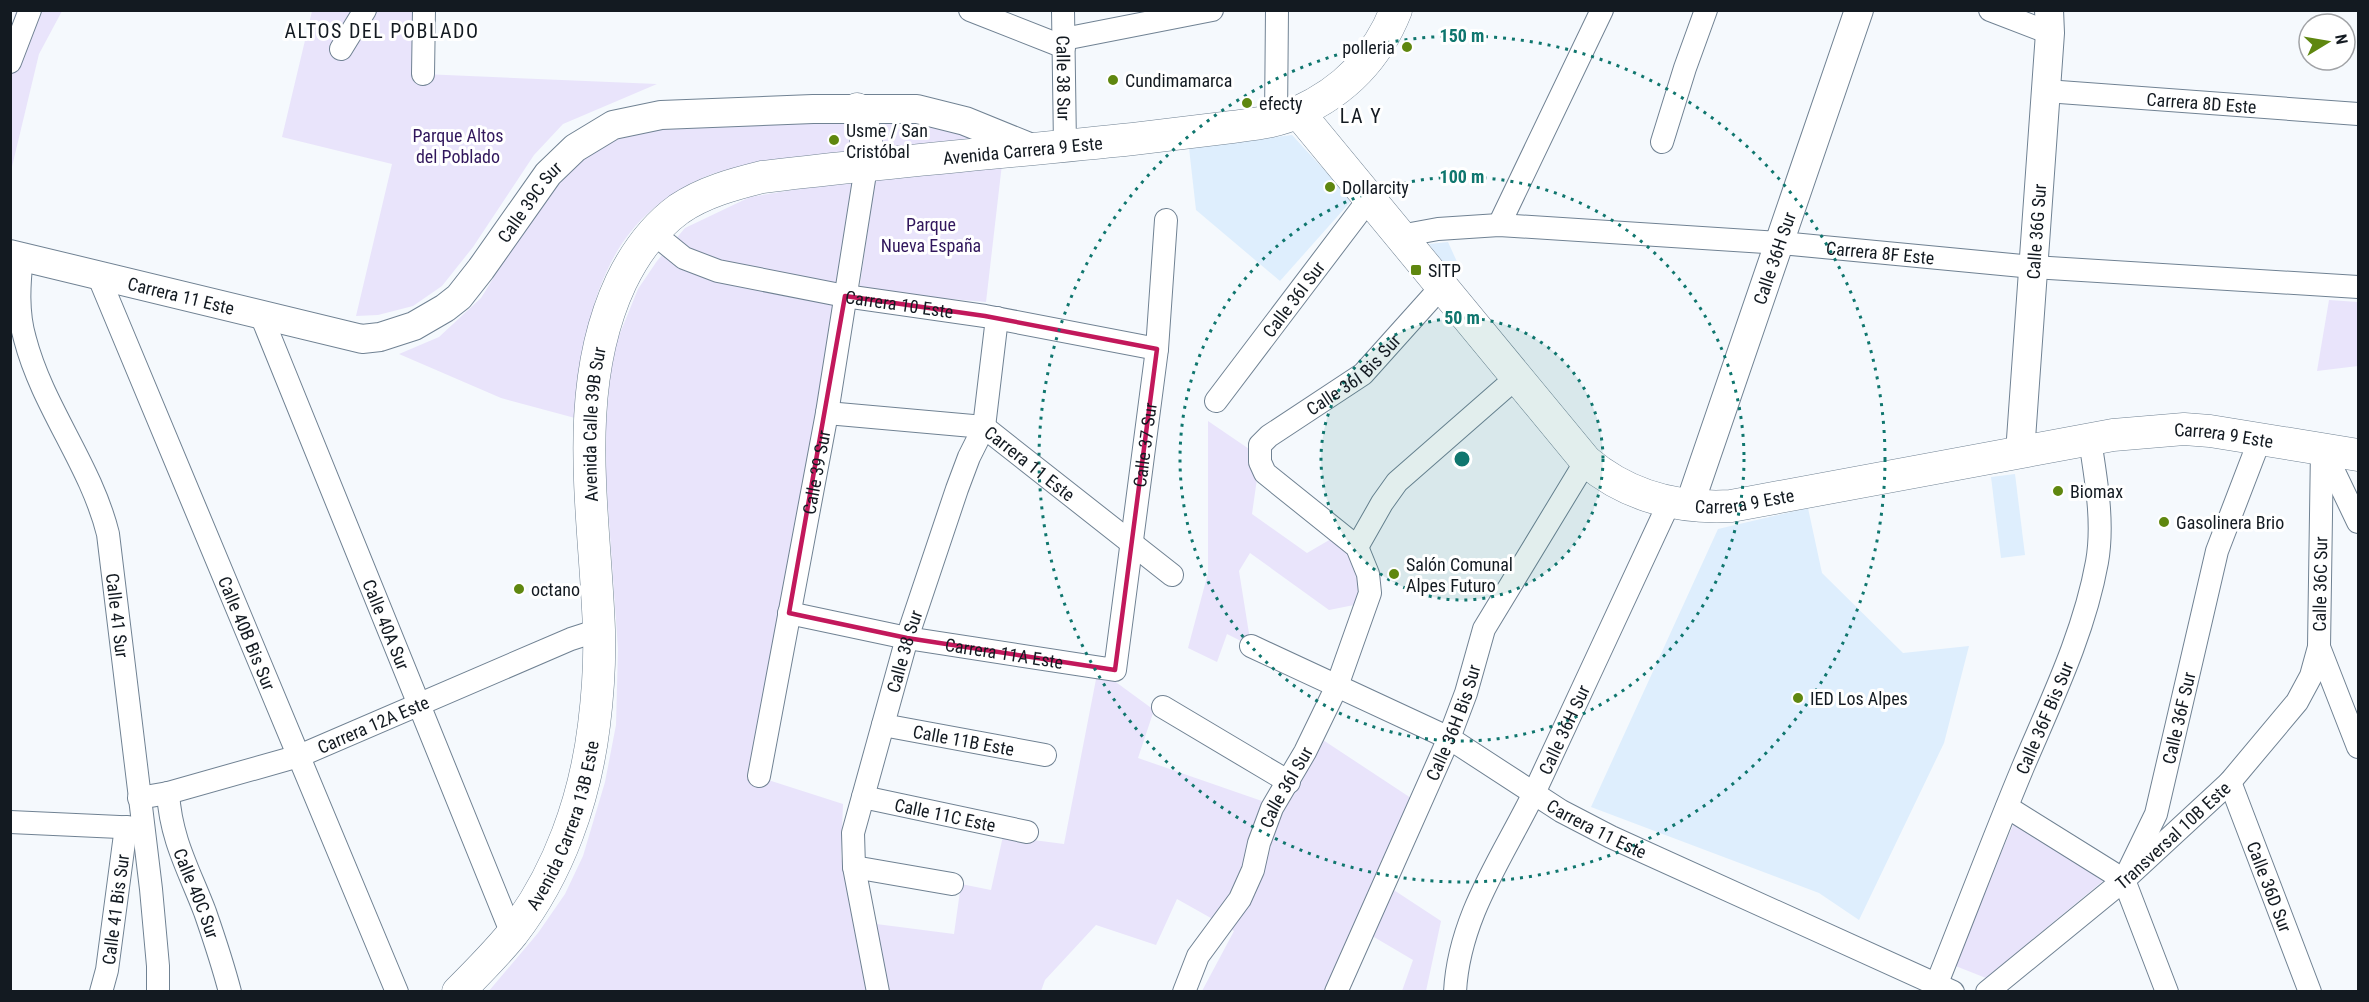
<svg xmlns="http://www.w3.org/2000/svg" width="2369" height="1002" font-family="'Roboto Condensed',sans-serif">
<style>
.built{fill:#deeefd}
.green{fill:#e9e4fb}
.lines{fill:none;stroke-linecap:round;stroke-linejoin:round}
.minor-casing{stroke:#708293;stroke-width:24}
.tertiary-casing{stroke:#708293;stroke-width:30}
.secondary-casing{stroke:#708293;stroke-width:33}
.minor{stroke:#fff;stroke-width:22}
.tertiary{stroke:#fff;stroke-width:28}
.secondary{stroke:#fff;stroke-width:32}
.marked{fill:none;stroke:#c2185b;stroke-width:4.5;stroke-linejoin:round}
.ring{fill:none;stroke:#0f766e;stroke-width:3;stroke-dasharray:3 6}
.poi-dot{fill:#5f870f;stroke:#fff;stroke-width:2}
.labels{text-anchor:middle;dominant-baseline:central;stroke-width:6;stroke-linejoin:round;paint-order:stroke}
.poi-label{font-size:18px;fill:#131a21;stroke:#fff;text-anchor:start}
.street-label{font-size:18px;fill:#131a21;stroke:#fff}
.park-label{font-size:18px;fill:#31175c;stroke:#fff}
.neighbourhood-label{font-size:20px;letter-spacing:1.5px;fill:#131a21;stroke:#fff}
.centre{fill:#0f766e;stroke:#fff;stroke-width:3}
.ring-label{font-size:18px;text-anchor:middle;font-weight:bold;fill:#0f766e;stroke:#fff;stroke-width:6;stroke-linejoin:round;paint-order:stroke}
</style>
<rect width="100%" height="100%" fill="#f5f9fd"/>
<g class="built">
<polygon points="1292,135 1352,200 1280,281 1196,210 1189,148"/>
<polygon points="1448,242 1458,264 1446,268 1429,244"/>
<polygon points="2015,474 2025,555 2001,558 1991,477"/>
<polygon points="1808,508 1822,573 1903,653 1969,646 1944,743 1859,920 1819,893 1591,807 1718,529"/>
</g>
<g class="green">
<polygon points="16,11 62,11 39,54 10,175 10,31"/>
<polygon points="312,11 425,11 423,74 657,84 563,124 534,155 473,247 442,286 413,306 378,315 356,316 392,164 282,137"/>
<path d="M899 122 937 127 993 143 748 165C736 168 724 170 712 174 601 218 586 312 575 418L501 398 399 354 439 337 481 298 554 180 621 132 656 126Z"/>
<polygon points="1002,164 986,302 859,291 875,179"/>
<polygon points="857,183 756,776 843,804 841,856 853,921 954,934 961,884 991,890 1003,836 1064,844 1098,669 1154,710 1138,758 1282,808 1323,740 1414,800 1377,879 1441,921 1426,991 1402,991 1413,960 1357,927 1329,991 1202,991 1234,931 1177,899 1156,945 1096,925 1045,980 1041,991 488,992 538,933 565,894 583,856 605,782 616,725 618,649 604,449 612,353 638,289 657,261 685,228 750,197 811,187"/>
<polygon points="2329,300 2358,302 2358,366 2317,371"/>
<path d="M1208 421 1252 451 1257 479 1252 514 1307 553 1331 539C1361 560 1359 570 1359 604L1329 610 1250 553 1239 571 1251 646 1227 634 1217 662 1188 648 1208 573Z"/>
<polygon points="2014,823 2103,881 1986,978 1953,965"/>
</g>
<g class="lines">
<g class="minor-casing">
<g id="minor">
<polyline points="970,10 1064,47"/>
<path id="s1" d="M1063 10 1065 146"/>
<polyline points="1990,10 2050,33"/>
<polyline points="1064,39 1212,10"/>
<polyline points="341,49 365,10"/>
<polyline points="10,62 30,10"/>
<polyline points="423,74 424,10"/>
<path id="s2" d="M2046 91 2358 114"/>
<polyline points="1276,119 1277,10"/>
<polyline points="1662,142 1685,68 1706,10"/>
<polyline points="1499,225 1602,10"/>
<path id="s3" d="M652 232 684 258 718 271 845 296 985 316 1157 349"/>
<path id="s4" d="M1400 236 1438 229 1499 225 1781 243 2033 267 2358 287"/>
<path id="s5" d="M22 256C19 284 17 312 25 339 43 408 91 465 108 534L151 889 158 966V992"/>
<path id="s6" d="M98 275 397 992"/>
<path id="s7" d="M261 315 512 934"/>
<path id="s8" d="M1216 401 1369 199"/>
<path id="s9" d="M827 413 984 427 1172 575"/>
<polyline points="2322,449 2319,647 2358,747"/>
<polyline points="2325,453 2358,522"/>
<polyline points="1357,547 1382,503 1397,482 1517,377"/>
<path id="s10" d="M789 613 907 638 1115 670 1157 349 1166 220"/>
<path id="s11" d="M1251 646 1449 738 1561 811 1611 837 1953 992"/>
<polyline points="1163,707 1289,782"/>
<path id="s12" d="M883 725 1045 755"/>
<path id="s13" d="M759 776 827 413 866 167"/>
<path id="s14" d="M2230 782 2310 992"/>
<path id="s15" d="M168 793C171 840 189 870 205 912 214 938 223 965 230 992"/>
<path id="s16" d="M863 797 1027 832"/>
<path id="s17" d="M139 798 168 793 299 756 571 639 599 630"/>
<polyline points="2007,807 2124,880"/>
<polyline points="10,822 141,828"/>
<polyline points="854,867 952,884"/>
<path id="s18" d="M1937 983C1966 911 1993 839 2023 767 2051 701 2084 634 2097 562 2104 522 2096 480 2090 440"/>
<path id="s19" d="M101 992 107 970 126 827"/>
<path id="s20" d="M878 992 854 867 853 833 907 638 957 489 969 457 984 427 997 318"/>
<path id="s21" d="M1184 992 1198 956 1240 899 1253 870 1259 843 1272 808 1305 752 1337 686 1370 593 1368 574 1357 547 1265 473 1260 462V445L1269 436 1363 374 1442 286"/>
<path id="s22" d="M1336 992 1449 738 1466 693 1484 629 1586 461"/>
<path id="s23" d="M1455 992C1459 916 1503 857 1535 791 1580 695 1624 599 1669 503"/>
<path id="s24" d="M1987 992 2124 880 2230 782 2297 702 2311 676 2319 647"/>
<path id="s25" d="M2167 992 2124 880 2156 814 2217 551 2260 439"/>
</g>
</g>
<g class="tertiary-casing">
<g id="tertiary">
<path id="s26" d="M10 254 362 339 380 337 414 326 445 308 459 297 481 269 548 174 575 148 613 125 661 115 813 109H917L965 121 1034 149"/>
<path id="s27" d="M2020 453 2050 33 2049 10"/>
<path id="s28" d="M1689 506 1859 10"/>
</g>
</g>
<g class="secondary-casing">
<g id="secondary">
<polyline points="857,109 866,135 866,167"/>
<path id="s29" d="M1298 112 1586 461C1627 496 1678 509 1731 506L2113 435 2184 429 2210 431 2358 455"/>
<path id="s30" d="M458 992C477 973 496 954 513 933 559 873 585 799 594 725 598 693 600 662 599 630 595 514 570 391 621 282 635 253 653 228 679 209 704 192 734 184 762 177 885 162 1009 152 1133 139 1166 135 1199 131 1232 127 1254 124 1278 122 1298 112 1345 91 1377 58 1396 10"/>
</g>
</g>
<use href="#minor" class="minor"/>
<use href="#tertiary" class="tertiary"/>
<use href="#secondary" class="secondary"/>
</g>
<path class="marked" d="M845 296 985 316 1157 349 1115 670 907 638 789 613Z"/>
<circle cx="1462" cy="459" r="141" fill="#0f766e" fill-opacity=".12"/>
<g class="ring">
<circle cx="1462" cy="459" r="141"/>
<circle cx="1462" cy="459" r="282"/>
<circle cx="1462" cy="459" r="423"/>
</g>
<g class="poi-dot">
<circle cx="1407" cy="47" r="6"/>
<circle cx="1113" cy="80" r="6"/>
<circle cx="1247" cy="103" r="6"/>
<circle cx="834" cy="140" r="6"/>
<circle cx="1330" cy="187" r="6"/>
<rect x="1410" y="264" width="12" height="12" rx="3"/>
<circle cx="2058" cy="491" r="6"/>
<circle cx="2164" cy="522" r="6"/>
<circle cx="1394" cy="574" r="6"/>
<circle cx="519" cy="589" r="6"/>
<circle cx="1798" cy="698" r="6"/>
</g>
<g class="labels">
<g class="poi-label">
<text x="1395" y="47" text-anchor="end">polleria</text>
<text x="1125" y="80">Cundimamarca</text>
<text x="1259" y="103">efecty</text>
<text x="846" y="130">Usme / San<tspan x="846" dy="21">Cristóbal</tspan></text>
<text x="1342" y="187">Dollarcity</text>
<text x="1428" y="270">SITP</text>
<text x="2070" y="491">Biomax</text>
<text x="2176" y="522">Gasolinera Brio</text>
<text x="1406" y="564">Salón Comunal<tspan x="1406" dy="21">Alpes Futuro</tspan></text>
<text x="531" y="589">octano</text>
<text x="1810" y="698">IED Los Alpes</text>
</g>
<g class="street-label">
<text stroke="none"><textPath href="#s1" startOffset="68">Calle 38 Sur</textPath></text>
<text stroke="none"><textPath href="#s2" startOffset="156">Carrera 8D Este</textPath></text>
<text stroke="none"><textPath href="#s30" startOffset="1200">Avenida Carrera 9 Este</textPath></text>
<text stroke="none"><textPath href="#s26" startOffset="588">Calle 39C Sur</textPath></text>
<text stroke="none"><textPath href="#s27" startOffset="222">Calle 36G Sur</textPath></text>
<text stroke="none"><textPath href="#s4" startOffset="482">Carrera 8F Este</textPath></text>
<text stroke="none"><textPath href="#s28" startOffset="262">Calle 36H Sur</textPath></text>
<text stroke="none"><textPath href="#s26" startOffset="176">Carrera 11 Este</textPath></text>
<text stroke="none"><textPath href="#s8" startOffset="128">Calle 36I Sur</textPath></text>
<text stroke="none"><textPath href="#s3" startOffset="262">Carrera 10 Este</textPath></text>
<text stroke="none"><textPath href="#s21" startOffset="756">Calle 36I Bis Sur</textPath></text>
<text stroke="none"><textPath href="#s30" startOffset="608">Avenida Calle 39B Sur</textPath></text>
<text stroke="none"><textPath href="#s29" startOffset="1108">Carrera 9 Este</textPath></text>
<text stroke="none"><textPath href="#s10" startOffset="558">Calle 37 Sur</textPath></text>
<text stroke="none"><textPath href="#s9" startOffset="216">Carrera 11 Este</textPath></text>
<text stroke="none"><textPath href="#s13" startOffset="309">Calle 39 Sur</textPath></text>
<text stroke="none"><textPath href="#s29" startOffset="622">Carrera 9 Este</textPath></text>
<text transform="translate(2320 584) rotate(-89)">Calle 36C Sur</text>
<text stroke="none"><textPath href="#s5" startOffset="378">Calle 41 Sur</textPath></text>
<text stroke="none"><textPath href="#s7" startOffset="334">Calle 40A Sur</textPath></text>
<text stroke="none"><textPath href="#s6" startOffset="388">Calle 40B Bis Sur</textPath></text>
<text stroke="none"><textPath href="#s20" startOffset="350">Calle 38 Sur</textPath></text>
<text stroke="none"><textPath href="#s10" startOffset="219">Carrera 11A Este</textPath></text>
<text stroke="none"><textPath href="#s18" startOffset="286">Calle 36F Bis Sur</textPath></text>
<text stroke="none"><textPath href="#s25" startOffset="292">Calle 36F Sur</textPath></text>
<text stroke="none"><textPath href="#s22" startOffset="294">Calle 36H Bis Sur</textPath></text>
<text stroke="none"><textPath href="#s17" startOffset="246">Carrera 12A Este</textPath></text>
<text stroke="none"><textPath href="#s23" startOffset="286">Calle 36H Sur</textPath></text>
<text stroke="none"><textPath href="#s12" startOffset="82">Calle 11B Este</textPath></text>
<text stroke="none"><textPath href="#s21" startOffset="231">Calle 36I Sur</textPath></text>
<text stroke="none"><textPath href="#s16" startOffset="84">Calle 11C Este</textPath></text>
<text stroke="none"><textPath href="#s30" startOffset="201">Avenida Carrera 13B Este</textPath></text>
<text stroke="none"><textPath href="#s11" startOffset="392">Carrera 11 Este</textPath></text>
<text stroke="none"><textPath href="#s24" startOffset="243">Transversal 10B Este</textPath></text>
<text stroke="none"><textPath href="#s14" startOffset="112">Calle 36D Sur</textPath></text>
<text stroke="none"><textPath href="#s15" startOffset="105">Calle 40C Sur</textPath></text>
<text stroke="none"><textPath href="#s19" startOffset="84">Calle 41 Bis Sur</textPath></text>
</g>
<g class="park-label">
<text x="458" y="135">Parque Altos<tspan x="458" dy="21">del Poblado</tspan></text>
<text x="931" y="224">Parque<tspan x="931" dy="21">Nueva España</tspan></text>
</g>
<g class="neighbourhood-label">
<text x="382" y="31">ALTOS DEL POBLADO</text>
<text x="1361" y="116">LA Y</text>
</g>
</g>
<circle cx="1462" cy="459" r="9" class="centre"/>
<g class="ring-label">
<text x="1462" y="42">150 m</text>
<text x="1462" y="183">100 m</text>
<text x="1462" y="324">50 m</text>
</g>
<rect width="2369" height="1002" fill="none" stroke="#131a21" stroke-width="24"/>
<g transform="translate(2327 42) rotate(79)"><circle r="28" fill="#ffffff" stroke="#a1a3a6" stroke-width="1.5"/>
<path d="M0-4.5L10 22L0 15L-10 22Z" fill="#5f870f"/>
<text y="-9" font-size="16" font-weight="bold" text-anchor="middle" fill="#131a21">N</text>
</g>
</svg>
